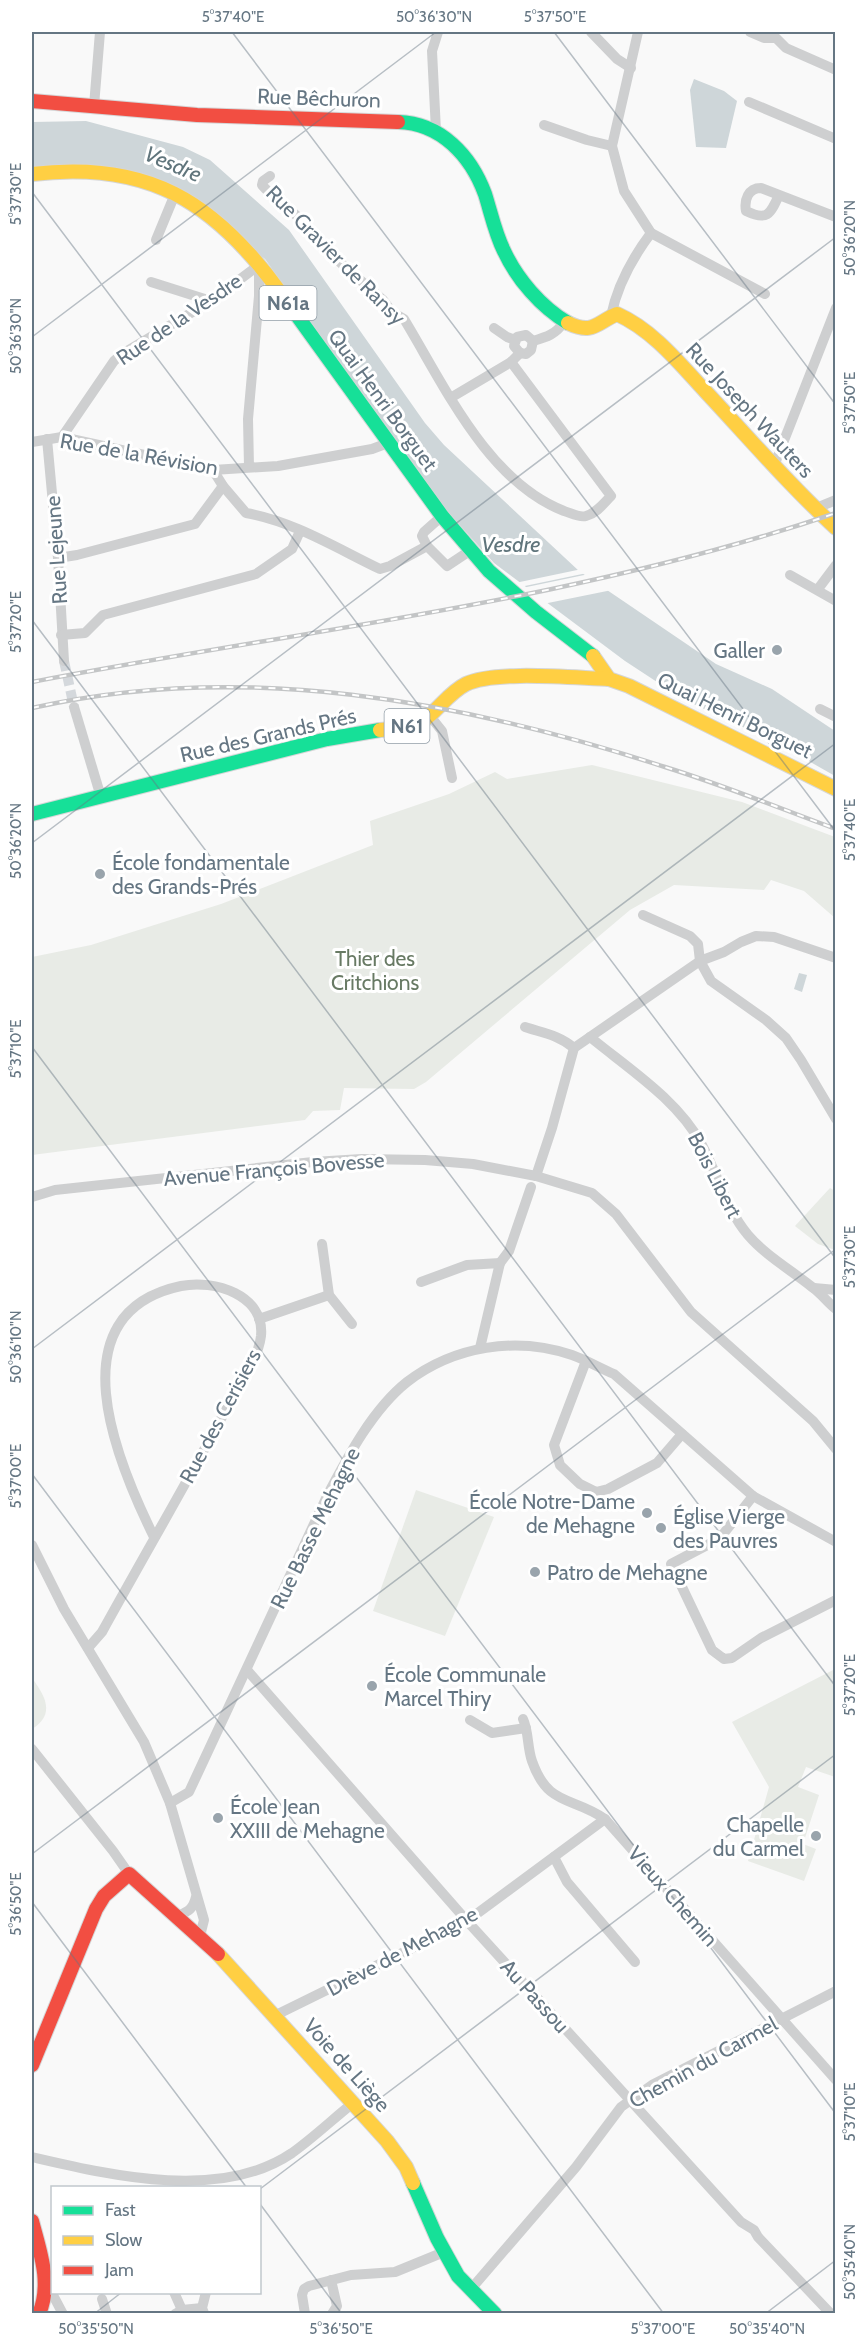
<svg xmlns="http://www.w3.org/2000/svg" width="867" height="2345" font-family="Cabin,sans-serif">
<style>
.green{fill:#e8ebe6}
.water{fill:#ced6d9}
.pier{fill:#f9f9f9}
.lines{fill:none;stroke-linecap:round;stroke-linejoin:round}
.street-tunnel{stroke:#d4d8dc;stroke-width:10;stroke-dasharray:10 5;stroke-linecap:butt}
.fast-casing{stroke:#d5d6d7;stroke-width:16}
.slow-casing{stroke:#d5d6d7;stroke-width:16}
.jam-casing{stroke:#d5d6d7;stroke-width:16}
.street{stroke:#cecfd0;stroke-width:10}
.fast{stroke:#16e098;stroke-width:14}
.slow{stroke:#ffcf43;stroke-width:14}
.jam{stroke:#f24e42;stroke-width:14}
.rail-casing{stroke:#c3c5c6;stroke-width:4.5}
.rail{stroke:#fff;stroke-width:2;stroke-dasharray:7;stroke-linecap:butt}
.ticks{fill:none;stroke:#657683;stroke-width:1.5;stroke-opacity:0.45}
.poi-dot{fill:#99a4ac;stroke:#fff;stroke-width:2}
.labels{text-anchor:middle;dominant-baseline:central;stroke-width:6;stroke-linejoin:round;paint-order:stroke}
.shield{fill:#fff;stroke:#939fa8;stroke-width:1.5}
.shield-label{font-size:20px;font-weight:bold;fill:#657683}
.street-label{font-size:21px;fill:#657683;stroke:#fff}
.poi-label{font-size:21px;fill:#657683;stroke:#fff;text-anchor:start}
.park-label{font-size:21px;fill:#687a64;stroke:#fff}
.water-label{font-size:22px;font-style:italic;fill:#60757c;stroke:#fff}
.neatline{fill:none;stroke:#657683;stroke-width:2}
.ticks-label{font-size:15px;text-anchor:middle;fill:#657683}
</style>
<rect width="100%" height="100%" fill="#f9f9f9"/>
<g class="green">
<polygon points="592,765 742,802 835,837 835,918 804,891 771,880 764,890 674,885 630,910 426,1082 414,1089 344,1088 340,1110 313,1111 305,1120 32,1155 32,957 91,945 221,904 373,845 370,821 449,794 495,772 507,779"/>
<polygon points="830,1188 835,1191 835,1250 818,1244 795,1226"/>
<polygon points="416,1490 494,1517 445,1636 373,1611"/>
<polygon points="835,1669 835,1777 806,1767 798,1787 819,1795 803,1844 816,1849 804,1881 748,1861 769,1787 732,1722"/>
<path d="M32 1678C45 1696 56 1714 32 1729Z"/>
</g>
<g class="water">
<polygon points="694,79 724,91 737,101 726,148 696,147 690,90"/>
<polygon points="86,121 183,147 210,160 289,230 425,423 444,445 579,571 716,664 772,689 835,731 835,776 777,743 683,699 625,661 494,563 439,502 265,259 160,180 32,169 32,122"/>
<polygon points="799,973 807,975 802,992 794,989"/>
</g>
<g class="pier">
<polygon points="582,569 587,573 520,587 515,583"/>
<polygon points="589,574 612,590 543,604 522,588"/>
</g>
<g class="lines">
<polyline class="street-tunnel" points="64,661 74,707"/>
<g class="fast-casing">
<g id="fast">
<path d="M398 122C441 123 471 156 485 194 491 213 495 233 504 251 517 279 541 307 568 323"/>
<polyline points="280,292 442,516 489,571 536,612 593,656"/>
<polyline points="32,814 327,739 380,730"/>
<polyline points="413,2183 437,2238 458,2276 495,2314"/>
</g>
</g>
<g class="slow-casing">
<g id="slow">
<path d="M32 174C147 160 214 201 280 292"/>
<path d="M568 323C593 335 596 323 617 314 653 330 680 364 706 392 749 438 790 486 836 528"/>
<polyline points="593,656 609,679 629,686 836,789"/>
<path d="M380 730C391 729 411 729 420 723 437 712 448 693 466 684 495 670 575 678 609 679"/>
<polyline points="218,1954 387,2141 406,2167 413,2183"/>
</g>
</g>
<g class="jam-casing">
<g id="jam">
<polyline points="32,101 197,115 398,122"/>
<polyline points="32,2065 96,1909 104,1896 129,1874 218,1954"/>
<path d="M32 2221C40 2252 52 2283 39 2314"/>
</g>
</g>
<g class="street">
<polyline points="591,32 617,59 631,68"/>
<polyline points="750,32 764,38 776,38 786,48 836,70"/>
<polyline points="749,102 836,139"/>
<polyline points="94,106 100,32"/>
<polyline points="544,125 587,140 612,146"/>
<polyline points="436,131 432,51 438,32"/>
<path d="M270 176 263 181 262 185C277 203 313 223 318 243L383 300 392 312 404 319C444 385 488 482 564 511 571 513 579 518 586 516 597 513 604 503 611 496L511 362"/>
<path d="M779 195C770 215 767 221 746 211 744 200 748 188 761 188L836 217"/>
<polyline points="651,233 765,294"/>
<polyline points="156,240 175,194"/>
<polyline points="151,282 211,301"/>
<path d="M611 316C617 287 633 257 651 233L624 191 612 146 638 32"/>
<polyline points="494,328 507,337 515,340"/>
<path d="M533 341C547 337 556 334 564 322"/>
<polyline points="520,353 514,346 517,337 526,335 533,341"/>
<polyline points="520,353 526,354 531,350 533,341"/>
<polyline points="452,397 511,362 520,353"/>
<polyline points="62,437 114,361 122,354 211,301 259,265"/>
<polyline points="47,439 58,558 64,661"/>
<polyline points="32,442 62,437 213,470 278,466 372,449 388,443"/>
<polyline points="774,466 836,308"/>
<polyline points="249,467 248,419 259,296 259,265"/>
<path d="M213 470 223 486 246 513C293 521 338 549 380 569L390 566 427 546 422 536 424 532 442 516"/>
<polyline points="814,509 836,500"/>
<polyline points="427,546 447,566 471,550"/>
<polyline points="58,558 77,555 195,524 223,486"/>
<polyline points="790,575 836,601"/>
<polyline points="818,589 836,565"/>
<polyline points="61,635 85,633 103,615 256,574 292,549 300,531"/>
<polyline points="74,707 101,797"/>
<polyline points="820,709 836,717"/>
<polyline points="430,716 442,731 452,778"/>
<polyline points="643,915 690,936 698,944 700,961 711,981 766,1020 786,1038 801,1060 836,1119"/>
<path d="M525 1027C543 1033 559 1035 574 1048"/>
<path d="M590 1037C629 1069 678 1100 702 1145 718 1175 726 1209 748 1235 766 1256 791 1270 812 1287 821 1293 827 1302 836 1309"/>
<polyline points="536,1176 552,1128 574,1048 700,961 724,952 741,942 756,936 774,937 836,958"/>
<polyline points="32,1197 55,1190 313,1162 362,1159 425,1160 473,1164 536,1176 592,1193 616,1214 691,1312 813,1421 836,1449"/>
<polyline points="322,1244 329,1295 352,1324"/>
<polyline points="500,1263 509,1251 531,1187"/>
<polyline points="421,1282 467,1265 500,1263 480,1348"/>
<polyline points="814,1288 836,1290"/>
<polyline points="259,1319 329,1295"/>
<polyline points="586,1361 554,1445 560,1465 580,1484 596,1492 608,1489 657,1463 682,1434"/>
<polyline points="753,1496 724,1533 713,1542 671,1564 712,1650 724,1659 732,1658 761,1638 836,1600"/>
<polyline points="32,1545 64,1609 144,1742 170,1803 204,1920 200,1936"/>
<path d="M88 1648 102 1632C144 1556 187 1482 228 1406 239 1385 258 1360 261 1336 265 1295 214 1279 181 1286 54 1313 117 1462 154 1537"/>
<polyline points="247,1670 467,1921 741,2222 754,2230 758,2237 831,2314"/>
<path d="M523 1719C529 1732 527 1747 532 1761 548 1807 572 1796 605 1819L836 2080"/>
<polyline points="470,1720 492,1733 526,1728"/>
<polyline points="32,1749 113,1851 129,1874"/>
<path d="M170 1803 189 1792 328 1494C348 1456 373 1409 407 1382 454 1346 516 1336 572 1355 586 1360 600 1368 614 1374L753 1496 836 1542"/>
<polyline points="554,1857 567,1882 635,1962"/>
<path d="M178 1916C189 1911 193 1909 196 1897"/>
<polyline points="274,2016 467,1921 605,1819"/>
<path d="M32 2157C110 2175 220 2202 292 2153 313 2138 333 2119 353 2103"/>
<polyline points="331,2280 337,2306 332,2314"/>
<polyline points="46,2282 63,2314"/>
<polyline points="471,2289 576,2167 621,2107 652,2085 836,1991"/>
<polyline points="174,2292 182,2310"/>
<polyline points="102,2299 107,2314"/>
<polyline points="204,2313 202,2308 206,2292"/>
<polyline points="175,2314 182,2310 202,2308"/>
<polyline points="305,2314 302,2295 304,2289 309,2286 351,2275 395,2272 444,2252"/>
</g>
<use href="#fast" class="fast"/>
<use href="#slow" class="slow"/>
<use href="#jam" class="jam"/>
<g class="rail-casing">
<g id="rail">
<path d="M32 682C301 630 575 602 836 513"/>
<path d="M32 708C243 660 462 701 665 767 723 785 779 808 836 829"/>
</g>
</g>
<use href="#rail" class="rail"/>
</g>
<path class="ticks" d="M232 32 836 832M554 32 836 405M32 192 836 1259M32 337 436 32M32 620 836 1687M32 843 836 237M32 1047 836 2114M32 1349 836 743M32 1474 664 2314M32 1854 836 1249M32 1902 247 2188M260 2189 836 1754M260 2204 342 2314M94 2314 122 2292M765 2314 836 2260"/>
<g class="poi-dot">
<circle cx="777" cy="650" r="6"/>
<circle cx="100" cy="874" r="6"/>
<circle cx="647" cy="1513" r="6"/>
<circle cx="661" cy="1528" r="6"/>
<circle cx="535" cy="1572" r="6"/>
<circle cx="372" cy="1686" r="6"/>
<circle cx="218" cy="1818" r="6"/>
<circle cx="816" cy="1836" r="6"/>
</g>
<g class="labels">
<g class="shield">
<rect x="259.5" y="286" width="57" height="34" rx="4.5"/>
<rect x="384.5" y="709" width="45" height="34" rx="4.5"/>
</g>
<g class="shield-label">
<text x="288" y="303">N61a</text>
<text x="407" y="726">N61</text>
</g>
<g class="street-label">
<text transform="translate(319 98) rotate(2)">Rue Bêchuron</text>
<text transform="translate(336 255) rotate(45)">Rue Gravier de Ransy</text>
<text transform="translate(179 319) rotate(-34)">Rue de la Vesdre</text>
<text transform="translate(383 400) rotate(54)">Quai Henri Borguet</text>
<text transform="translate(750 410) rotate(47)">Rue Joseph Wauters</text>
<text transform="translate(139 454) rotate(10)">Rue de la Révision</text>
<text transform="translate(56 550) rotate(-94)">Rue Lejeune</text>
<text transform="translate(735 715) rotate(26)">Quai Henri Borguet</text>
<text transform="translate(268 735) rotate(-13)">Rue des Grands Prés</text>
<text transform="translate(274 1169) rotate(-5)">Avenue François Bovesse</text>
<text transform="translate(715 1175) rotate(63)">Bois Libert</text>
<text transform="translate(220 1416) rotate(-62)">Rue des Cerisiers</text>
<text transform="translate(315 1528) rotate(-64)">Rue Basse Mehagne</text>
<text transform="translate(673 1896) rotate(49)">Vieux Chemin</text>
<text transform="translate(402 1951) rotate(-28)">Drève de Mehagne</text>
<text transform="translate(535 1996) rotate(48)">Au Passou</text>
<text transform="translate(703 2062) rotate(-29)">Chemin du Carmel</text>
<text transform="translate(347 2065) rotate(48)">Voie de Liège</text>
</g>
<g class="poi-label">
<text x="765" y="650" text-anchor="end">Galler</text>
<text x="112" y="862">École fondamentale<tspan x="112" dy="24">des Grands-Prés</tspan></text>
<text x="635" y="1501" text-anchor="end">École Notre-Dame<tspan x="635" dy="24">de Mehagne</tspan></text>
<text x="673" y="1516">Église Vierge<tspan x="673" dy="24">des Pauvres</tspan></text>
<text x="547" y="1572">Patro de Mehagne</text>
<text x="384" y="1674">École Communale<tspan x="384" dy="24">Marcel Thiry</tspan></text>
<text x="230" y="1806">École Jean<tspan x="230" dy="24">XXIII de Mehagne</tspan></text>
<text x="804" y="1824" text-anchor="end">Chapelle<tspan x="804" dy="24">du Carmel</tspan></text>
</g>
<g class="park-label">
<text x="375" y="958">Thier des<tspan x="375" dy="24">Critchions</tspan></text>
</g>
<g class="water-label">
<text transform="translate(173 164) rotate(23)">Vesdre</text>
<text x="511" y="544">Vesdre</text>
</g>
</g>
<rect width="867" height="2345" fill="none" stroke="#ffffff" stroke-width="66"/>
<rect x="51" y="2186" width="210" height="108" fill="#ffffff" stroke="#c1c8cd" stroke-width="1.5"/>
<rect x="63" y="2206" width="30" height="9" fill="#16e098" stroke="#c1c8cd" stroke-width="1.5"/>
<text x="105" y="2216" font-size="18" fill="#657683">Fast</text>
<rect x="63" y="2236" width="30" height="9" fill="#ffcf43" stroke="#c1c8cd" stroke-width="1.5"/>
<text x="105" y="2246" font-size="18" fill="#657683">Slow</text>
<rect x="63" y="2266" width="30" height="9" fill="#f24e42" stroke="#c1c8cd" stroke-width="1.5"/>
<text x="105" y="2276" font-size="18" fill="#657683">Jam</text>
<rect x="33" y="33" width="801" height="2279" class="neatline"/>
<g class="ticks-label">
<text x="233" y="22">5°37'40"E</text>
<text x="434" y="22">50°36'30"N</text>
<text x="555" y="22">5°37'50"E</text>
<text transform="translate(16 194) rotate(-90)" y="5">5°37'30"E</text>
<text transform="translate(850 238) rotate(-90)" y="5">50°36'20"N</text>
<text transform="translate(16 336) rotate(-90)" y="5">50°36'30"N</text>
<text transform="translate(850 403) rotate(-90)" y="5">5°37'50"E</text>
<text transform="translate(16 622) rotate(-90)" y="5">5°37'20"E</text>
<text transform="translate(850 830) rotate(-90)" y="5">5°37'40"E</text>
<text transform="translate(16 841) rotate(-90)" y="5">50°36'20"N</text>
<text transform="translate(16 1049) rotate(-90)" y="5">5°37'10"E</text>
<text transform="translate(850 1257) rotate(-90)" y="5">5°37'30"E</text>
<text transform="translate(16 1347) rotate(-90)" y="5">50°36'10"N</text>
<text transform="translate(16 1476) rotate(-90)" y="5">5°37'00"E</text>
<text transform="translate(850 1685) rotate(-90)" y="5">5°37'20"E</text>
<text transform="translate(16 1904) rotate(-90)" y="5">5°36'50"E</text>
<text transform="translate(850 2112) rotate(-90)" y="5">5°37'10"E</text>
<text transform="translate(850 2262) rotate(-90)" y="5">50°35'40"N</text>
<text x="96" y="2334">50°35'50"N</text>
<text x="341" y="2334">5°36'50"E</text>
<text x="663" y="2334">5°37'00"E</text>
<text x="767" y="2334">50°35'40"N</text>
</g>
</svg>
